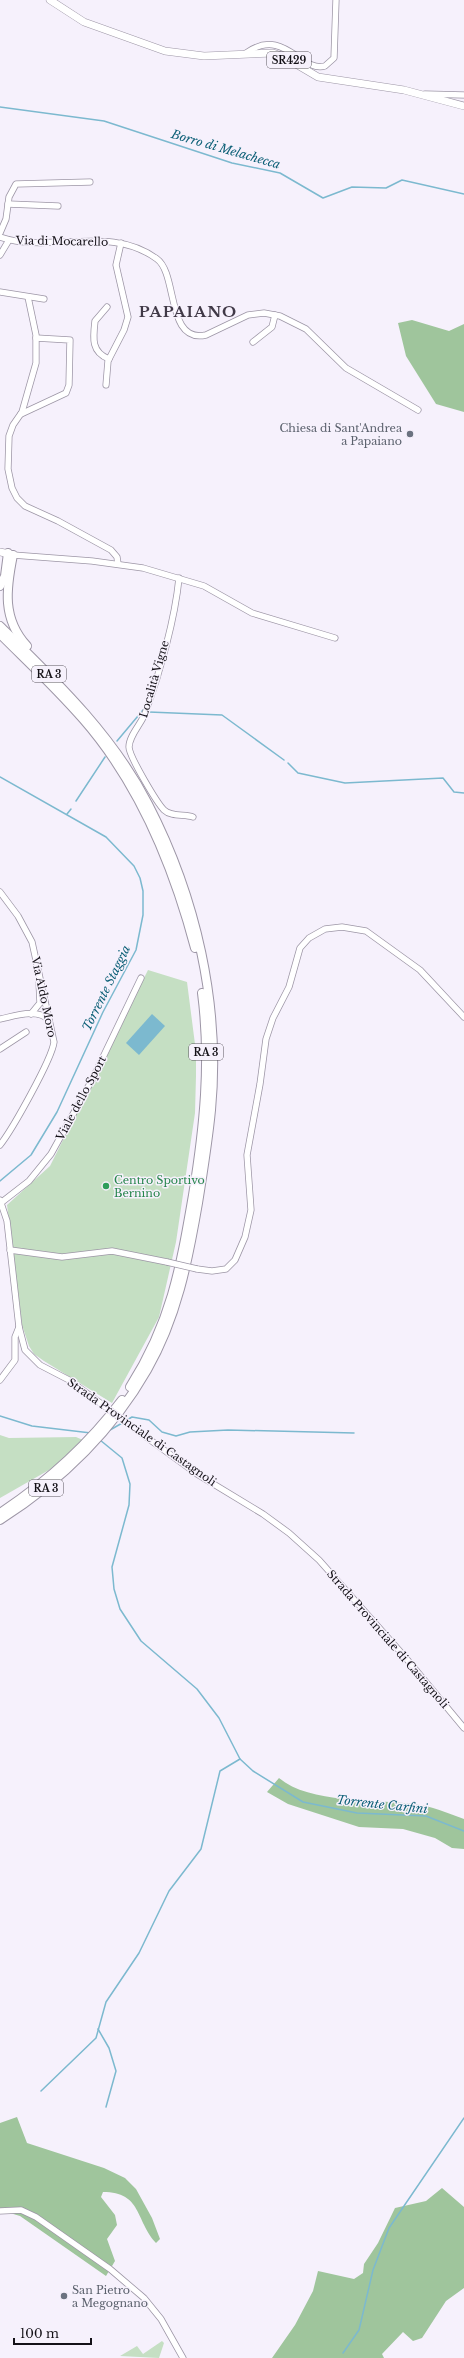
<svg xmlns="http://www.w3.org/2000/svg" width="464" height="2358" font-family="'Libre Baskerville',serif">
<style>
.green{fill:#c5dfc3}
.forest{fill:#9fc59c}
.water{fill:#7cb9cf}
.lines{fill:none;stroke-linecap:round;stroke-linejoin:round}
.stream{stroke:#7cb9cf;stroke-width:1.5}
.minor-casing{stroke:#9d96a6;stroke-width:7}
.major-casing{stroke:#9d96a6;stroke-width:8}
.highway-casing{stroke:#9d96a6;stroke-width:10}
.minor{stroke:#fff;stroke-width:5.5}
.major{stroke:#fff;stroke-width:7}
.highway{stroke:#fff;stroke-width:8}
.minor-bridge-casing{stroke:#9d96a6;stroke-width:7;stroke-linecap:butt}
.minor-bridge{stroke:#fff;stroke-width:5.5}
.worship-dot{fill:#6b7280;stroke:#f6f1fc;stroke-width:1.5}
.leisure-dot{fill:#2e9e5b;stroke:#f6f1fc;stroke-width:1.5}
.labels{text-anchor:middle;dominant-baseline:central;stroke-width:3;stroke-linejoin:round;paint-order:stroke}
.shield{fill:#f6f1fc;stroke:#58545c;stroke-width:1}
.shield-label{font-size:10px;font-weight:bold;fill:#141117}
.street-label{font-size:11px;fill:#141117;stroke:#f6f1fc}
.worship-label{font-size:11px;fill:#5b616d;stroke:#f6f1fc;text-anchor:end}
.leisure-label{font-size:11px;fill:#27864d;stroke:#f6f1fc;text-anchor:start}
.water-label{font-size:12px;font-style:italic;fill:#0d6077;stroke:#f6f1fc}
.district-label{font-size:15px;font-weight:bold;letter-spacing:1px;fill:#403947;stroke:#f6f1fc}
</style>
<rect width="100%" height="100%" fill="#f6f1fc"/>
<g class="green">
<polygon points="148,970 187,982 196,1052 196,1076 195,1113 176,1242 159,1317 112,1403 44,1361 34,1354 29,1346 22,1325 7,1205 50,1166"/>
<polygon points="0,1435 9,1438 76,1437 83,1440 56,1466 0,1498"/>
<polygon points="162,2341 164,2343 159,2358 120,2356 137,2346 143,2354"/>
</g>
<g class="forest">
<polygon points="412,320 449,331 464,324 464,412 436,404 406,356 398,323"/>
<path d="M279 1778C310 1804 375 1799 414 1804 431 1806 448 1813 464 1819V1849L452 1848 435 1838 403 1829 359 1827 288 1804 267 1792Z"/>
<path d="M17 2117 27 2143 104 2168 125 2178 136 2189 152 2218 160 2239 156 2243C135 2220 142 2192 103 2192L101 2197 115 2215 117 2225 107 2239 115 2261 106 2276 20 2216 0 2210V2123Z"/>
<polygon points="442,2188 464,2207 464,2288 446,2301 422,2338 413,2341 403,2332 382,2354 384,2358 272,2358 295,2325 313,2291 318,2271 354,2279 363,2273 364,2264 378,2243 395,2208 426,2201"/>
</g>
<polygon class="water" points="152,1014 165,1026 139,1055 126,1043"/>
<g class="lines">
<g class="stream">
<polyline points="0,107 104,121 232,163 280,173 323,198 352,187 386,188 402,180 464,194"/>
<polyline points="149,712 222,715 284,760"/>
<polyline points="117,741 143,710"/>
<polyline points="288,763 298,773 345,783 443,778 454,792 464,793"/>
<polyline points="0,777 106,837 134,866 140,878 143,891 143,915 136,950 103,1012 57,1112 31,1155 0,1181"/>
<polyline points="76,801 105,757"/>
<polyline points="67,814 71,809"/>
<polyline points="0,1416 32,1426 91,1433"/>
<polyline points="127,1420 132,1417 149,1420 162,1432 176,1436 190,1432 228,1430 354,1433"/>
<polyline points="110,1430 124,1422"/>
<polyline points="100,1440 122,1458 130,1484 129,1505 112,1567 114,1589 120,1609 141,1641 197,1689 219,1718 240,1759 253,1771 303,1802 357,1813 426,1816 464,1831"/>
<polyline points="98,2029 109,2048 116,2071 106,2107"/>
<polyline points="41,2091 96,2038 106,2002 139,1953 169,1891 201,1849 220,1771 240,1759"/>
<polyline points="343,2353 359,2330 373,2270 389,2228 464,2118"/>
</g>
<g class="minor-casing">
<g id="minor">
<path d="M246 53C284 26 301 73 325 66L334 58 336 0"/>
<polyline points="425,94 464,95"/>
<polyline points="8,204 58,206"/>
<polyline points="0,233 6,219 9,197 16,184 90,182"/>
<path d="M0 237C51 254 110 224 157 259 178 274 166 344 206 335L248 315 264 313 280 316 306 329 346 368 418 410"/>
<polyline points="0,255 9,240"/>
<polyline points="0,292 44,299"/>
<polyline points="28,297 36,335 36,363 22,412 13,425 9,436 8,469 12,488 17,498 25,506 58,521 111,550 117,557 118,564"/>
<path d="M107 307 95 321C93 338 91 352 109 359"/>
<polyline points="253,342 272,327 275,315"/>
<polyline points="106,385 108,361 124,330 128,317 116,265 121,243"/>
<polyline points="21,414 66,393 69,385 70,340 36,338"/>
<polyline points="13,555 92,561 143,568 204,586 252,613 335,638"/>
<path d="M179 578C175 619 160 672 146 711 143 722 129 735 129 747 129 756 157 803 164 810 171 817 185 814 193 817"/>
<path d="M0 892 18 916 32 942 54 1042C52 1059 12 1130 0 1145"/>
<polyline points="31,1014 40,1003 39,982"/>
<path d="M0 1019C15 1016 37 1008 49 1020"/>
<polyline points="0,1049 26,1032"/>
<polyline points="0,1200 7,1221 19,1327 25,1350 40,1365 69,1380 103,1405"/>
<polyline points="2,1202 29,1181 51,1154 93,1078 141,978"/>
<polyline points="10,1250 62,1257 112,1251 167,1262"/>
<polyline points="197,1269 212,1271 226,1269 235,1260 245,1237 251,1210 247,1155 260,1084 266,1039 273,1018 289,987 300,948 309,938 325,929 342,927 366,931 420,970 464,1017"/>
<polyline points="0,1380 15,1360 15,1337 19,1327"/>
<polyline points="131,1426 197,1474 263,1514 289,1533 319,1560 405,1657 464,1728"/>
<polyline points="0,2211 21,2210 36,2217 110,2269 144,2298 161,2319 183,2358"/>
</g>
</g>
<g class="major-casing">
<g id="major">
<polyline points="50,0 84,22 165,51 204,56 273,53 284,57 318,77 404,90 464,106"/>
<polyline points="0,552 13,555"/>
</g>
</g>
<g class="highway-casing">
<g id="highway">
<path d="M13 555C6 589 2 619 27 646"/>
<polyline points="0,586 5,576 8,553"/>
<path d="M0 626C55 680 112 734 148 804 196 897 221 1005 211 1110 208 1141 203 1172 198 1203 188 1261 177 1318 147 1370 111 1433 61 1481 0 1520"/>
<path d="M0 634C28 662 57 689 83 719 140 784 173 865 195 948"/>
<path d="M130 1387C171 1322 180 1270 193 1195 204 1128 211 1062 202 993"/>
<path d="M0 1513C47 1482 88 1445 122 1400"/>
</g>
</g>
<use href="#minor" class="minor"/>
<use href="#major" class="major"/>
<use href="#highway" class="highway"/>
<g class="minor-bridge-casing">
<g id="minor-bridge">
<polyline points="167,1262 197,1269"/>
<polyline points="103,1405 131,1426"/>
</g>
</g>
<use href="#minor-bridge" class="minor-bridge"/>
</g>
<g class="worship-dot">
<circle cx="410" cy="434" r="4"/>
<circle cx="64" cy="2296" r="4"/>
</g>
<circle class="leisure-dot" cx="106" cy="1186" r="4"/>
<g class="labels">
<g class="shield">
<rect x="267" y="52" width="44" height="16" rx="3"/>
<rect x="32" y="666" width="34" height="16" rx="3"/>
<rect x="189" y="1044" width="34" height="16" rx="3"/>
<rect x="29" y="1480" width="34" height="16" rx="3"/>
</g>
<g class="shield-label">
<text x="289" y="60">SR429</text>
<text x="49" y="674">RA 3</text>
<text x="206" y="1052">RA 3</text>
<text x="46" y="1488">RA 3</text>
</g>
<g class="street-label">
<text transform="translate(62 241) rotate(1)">Via di Mocarello</text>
<text transform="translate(154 679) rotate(-74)">Località Vigne</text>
<text transform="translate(44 997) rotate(78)">Via Aldo Moro</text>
<text transform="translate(81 1098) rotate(-62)">Viale dello Sport</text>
<text transform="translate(142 1432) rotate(35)">Strada Provinciale di Castagnoli</text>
<text transform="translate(388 1639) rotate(49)">Strada Provinciale di Castagnoli</text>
</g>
<g class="worship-label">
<text x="402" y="428">Chiesa di Sant'Andrea<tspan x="402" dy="13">a Papaiano</tspan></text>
<text x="72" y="2290" text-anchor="start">San Pietro<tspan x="72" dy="13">a Megognano</tspan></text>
</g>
<g class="leisure-label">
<text x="114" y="1180">Centro Sportivo<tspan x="114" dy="13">Bernino</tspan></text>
</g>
<g class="water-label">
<text transform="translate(226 149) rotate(16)">Borro di Melachecca</text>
<text transform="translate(106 988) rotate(-64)">Torrente Staggia</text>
<text transform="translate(382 1804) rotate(6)">Torrente Carfini</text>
</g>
<g class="district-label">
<text x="188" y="311">PAPAIANO</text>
</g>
</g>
<path d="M14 2338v6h77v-6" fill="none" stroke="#141117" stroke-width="2"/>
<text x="20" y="2338" font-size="12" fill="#141117" stroke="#f6f1fc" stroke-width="3" paint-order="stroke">100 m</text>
</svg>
